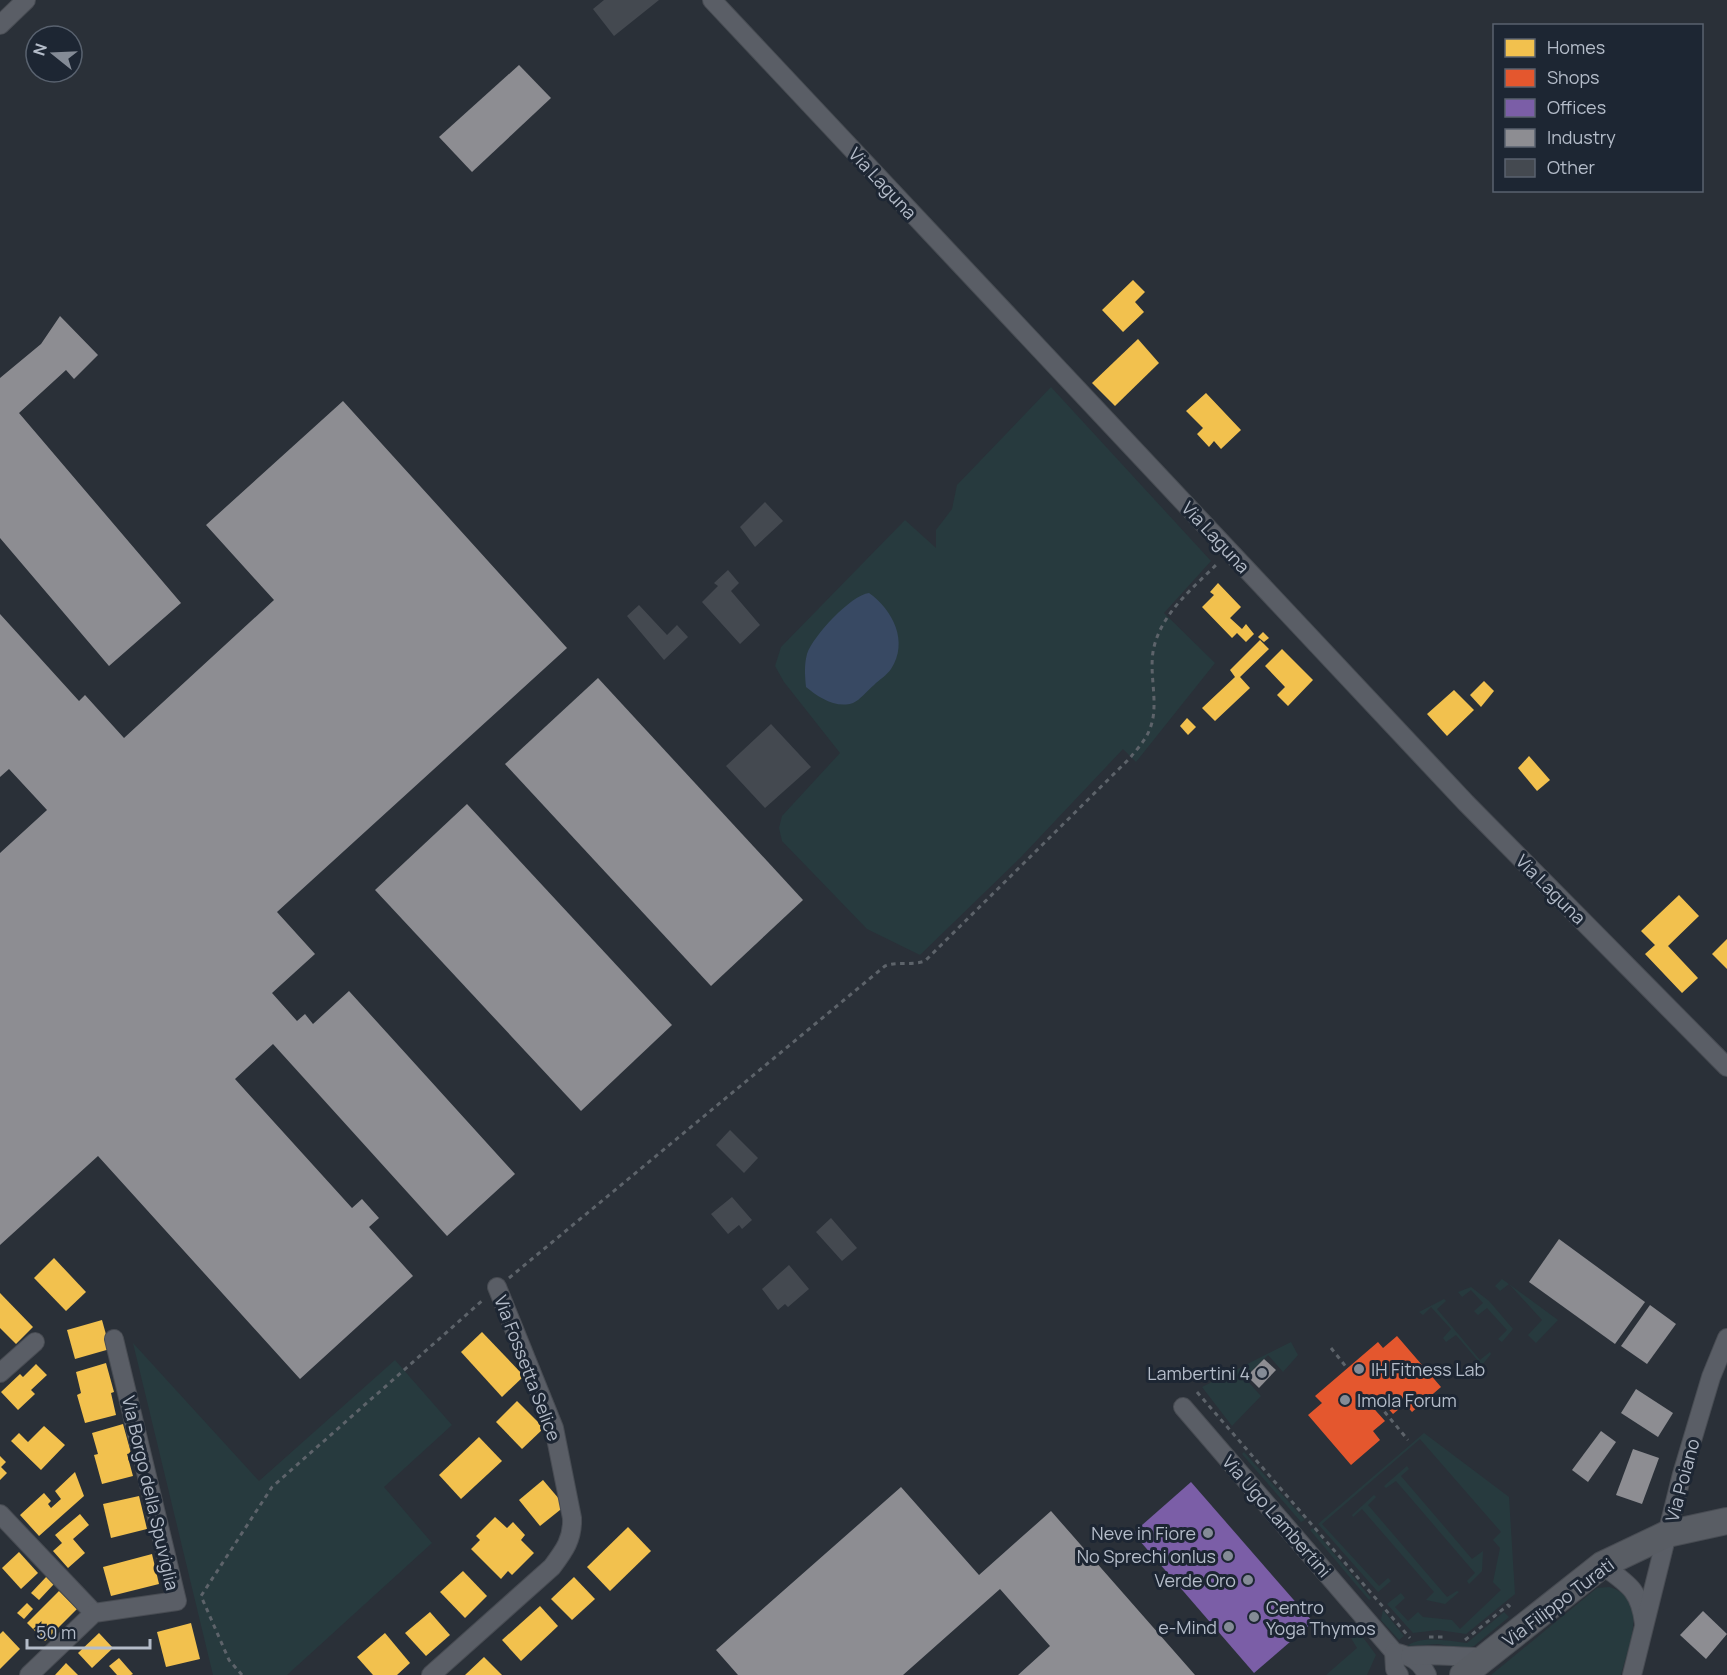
<svg xmlns="http://www.w3.org/2000/svg" width="1727" height="1675" font-family="Manrope,sans-serif">
<style>
.green{fill:#273a3e}
.water{fill:#384963}
.homes{fill:#f2c14e}
.shops{fill:#e4572e}
.offices{fill:#7b5ea7}
.industry{fill:#8d8d92}
.building{fill:#444950}
.lines{fill:none;stroke-linecap:round;stroke-linejoin:round}
.minor-casing{stroke:#484c53;stroke-width:20}
.secondary-casing{stroke:#484c53;stroke-width:28}
.path{stroke:#5d636a;stroke-width:3;stroke-dasharray:4.5 4.5;stroke-linecap:butt}
.minor{stroke:#5a5e66;stroke-width:18}
.secondary{stroke:#595d64;stroke-width:26}
.poi-dot{fill:#848b96;stroke:#1d2633;stroke-width:2}
.labels{text-anchor:middle;dominant-baseline:central;stroke-width:6;stroke-linejoin:round;paint-order:stroke}
.street-label{font-size:18px;fill:#b4bcc9;stroke:#1d2633}
.poi-label{font-size:18px;fill:#b4bcc9;stroke:#1d2633;text-anchor:end}
</style>
<rect width="100%" height="100%" fill="#2a3038"/>
<g class="green">
<polygon points="1051,387 1211,561 1164,613 1215,663 1136,762 1123,749 1021,857 920,955 867,929 782,841 779,828 782,816 840,753 784,682 775,666 781,647 905,520 936,548 936,530 952,509 957,485"/>
<polygon points="1502,1279 1558,1320 1536,1343 1528,1335 1542,1320 1509,1284 1500,1291 1495,1286"/>
<polygon points="1471,1287 1489,1301 1513,1329 1502,1342 1498,1339 1507,1330 1487,1308 1478,1315 1474,1311 1483,1303 1471,1290 1462,1297 1458,1292"/>
<polygon points="1444,1299 1446,1301 1437,1309 1480,1360 1490,1352 1491,1354 1474,1375 1471,1371 1480,1363 1456,1335 1446,1342 1443,1338 1451,1329 1431,1307 1423,1315 1419,1312"/>
<polygon points="1291,1342 1298,1355 1283,1372 1268,1355 1245,1378 1261,1396 1232,1426 1202,1387"/>
<polygon points="133,1343 259,1481 395,1360 452,1425 384,1487 432,1543 287,1675 213,1675"/>
<polygon points="1424,1433 1509,1497 1515,1594 1466,1634 1438,1630 1413,1633 1387,1604 1401,1593 1405,1598 1395,1607 1408,1621 1418,1612 1423,1617 1452,1620 1460,1629 1501,1590 1493,1582 1500,1548 1493,1540 1501,1532 1420,1439 1322,1524 1379,1586 1388,1578 1391,1581 1378,1592 1318,1524"/>
<polygon points="1244,1452 1305,1520 1301,1522 1242,1454"/>
<polygon points="1407,1466 1409,1469 1401,1476 1472,1559 1483,1551 1482,1571 1469,1584 1467,1581 1475,1573 1396,1481 1386,1488 1384,1486"/>
<polygon points="1374,1495 1376,1497 1368,1505 1447,1597 1457,1591 1459,1592 1445,1604 1426,1600 1434,1592 1362,1509 1353,1517 1352,1515"/>
<polygon points="1313,1528 1371,1598 1369,1600 1310,1530"/>
<path d="M1609 1587C1651 1599 1628 1645 1621 1675H1491L1597 1588Z"/>
<polygon points="1383,1610 1404,1636 1399,1640 1381,1620"/>
<path d="M1504 1612 1509 1617 1474 1646 1465 1649 1438 1644 1407 1646C1423 1635 1448 1641 1467 1643Z"/>
<polygon points="1359,1632 1376,1655 1367,1675 1326,1675 1357,1648 1351,1638"/>
</g>
<path class="water" d="M869 593C893 610 909 642 891 669 887 675 879 680 874 685 868 690 860 700 853 703 836 709 818 697 806 687 805 676 804 665 807 654 813 636 851 595 869 593Z"/>
<g class="homes">
<polygon points="1133,280 1145,292 1135,302 1144,312 1123,332 1102,310"/>
<polygon points="1138,339 1159,363 1115,406 1092,383"/>
<polygon points="1206,393 1241,430 1221,449 1214,441 1209,447 1197,434 1203,428 1186,411"/>
<polygon points="1218,583 1241,607 1230,618 1242,629 1246,624 1254,634 1246,642 1237,633 1232,638 1202,607 1214,595 1210,592"/>
<polygon points="1263,632 1269,638 1264,642 1258,637"/>
<polygon points="1260,640 1269,649 1240,677 1250,688 1215,721 1202,708 1235,677 1230,670"/>
<polygon points="1282,649 1313,680 1288,706 1277,695 1285,687 1265,666"/>
<polygon points="1484,681 1494,691 1481,707 1470,695"/>
<polygon points="1454,690 1474,710 1447,736 1427,714"/>
<polygon points="1187,718 1196,727 1188,735 1180,726"/>
<polygon points="1529,756 1550,780 1537,791 1518,768"/>
<polygon points="1679,895 1699,916 1668,946 1698,978 1682,993 1645,954 1655,945 1641,931"/>
<polygon points="1727,939 1727,969 1712,954"/>
<polygon points="54,1258 86,1292 66,1311 34,1278"/>
<polygon points="0,1293 33,1327 16,1344 0,1328"/>
<polygon points="102,1320 110,1349 75,1359 67,1330"/>
<polygon points="482,1332 524,1376 502,1397 461,1352"/>
<polygon points="106,1363 114,1392 111,1393 116,1415 85,1423 77,1395 81,1393 76,1372"/>
<polygon points="36,1364 47,1375 31,1390 35,1394 18,1410 1,1392 20,1374 23,1377"/>
<polygon points="517,1401 544,1428 522,1449 496,1422"/>
<polygon points="123,1424 131,1453 127,1454 133,1476 102,1484 94,1455 98,1454 92,1433"/>
<polygon points="44,1426 65,1445 41,1470 11,1441 19,1433 28,1442"/>
<polygon points="479,1437 502,1461 461,1499 439,1475"/>
<polygon points="0,1456 6,1462 1,1467 7,1473 0,1480"/>
<polygon points="75,1472 84,1496 39,1536 20,1515 44,1493 51,1501 48,1504 51,1508 61,1499 55,1491"/>
<polygon points="543,1480 565,1506 540,1526 519,1500"/>
<polygon points="139,1496 147,1529 111,1538 103,1504"/>
<polygon points="80,1514 89,1525 73,1539 85,1553 68,1568 53,1551 62,1543 55,1535"/>
<polygon points="495,1517 507,1528 513,1522 525,1535 521,1540 534,1553 512,1575 508,1571 501,1579 471,1549 480,1540 476,1536"/>
<polygon points="628,1527 651,1551 610,1591 587,1567"/>
<polygon points="19,1552 38,1573 21,1589 2,1568"/>
<polygon points="152,1554 159,1584 111,1596 103,1567"/>
<polygon points="463,1571 487,1596 465,1618 440,1592"/>
<polygon points="47,1576 54,1584 39,1600 31,1593"/>
<polygon points="574,1577 595,1599 572,1620 551,1599"/>
<polygon points="59,1591 77,1609 45,1641 27,1623"/>
<polygon points="27,1603 33,1609 24,1619 17,1613"/>
<polygon points="540,1606 558,1626 521,1661 502,1640"/>
<polygon points="430,1612 450,1635 426,1656 405,1633"/>
<polygon points="191,1623 200,1659 166,1667 157,1632"/>
<polygon points="3,1631 20,1649 0,1669 0,1634"/>
<polygon points="99,1633 113,1648 92,1668 78,1653"/>
<polygon points="385,1633 410,1663 397,1675 373,1675 357,1657"/>
<polygon points="484,1657 502,1675 465,1675"/>
<polygon points="119,1658 133,1674 131,1675 117,1675 109,1666"/>
<polygon points="66,1663 78,1675 55,1675"/>
</g>
<polygon class="shops" points="1397,1336 1441,1387 1412,1412 1405,1404 1393,1414 1376,1395 1368,1402 1385,1421 1373,1431 1380,1440 1351,1465 1308,1415 1322,1403 1315,1396 1378,1342 1383,1348"/>
<polygon class="offices" points="1191,1482 1313,1622 1254,1673 1133,1533"/>
<g class="industry">
<polygon points="519,65 551,98 472,172 439,137"/>
<polygon points="60,316 98,355 74,379 66,370 19,413 181,603 109,666 0,538 0,378 41,344"/>
<polygon points="343,401 567,648 277,912 315,954 272,993 297,1021 305,1014 313,1024 349,991 515,1174 447,1236 273,1044 235,1079 352,1208 362,1199 379,1218 369,1227 413,1276 300,1379 98,1156 0,1245 0,853 47,810 9,769 0,777 0,614 79,701 85,695 124,738 274,600 206,525"/>
<polygon points="598,678 803,900 711,986 505,764"/>
<polygon points="467,804 672,1025 581,1111 375,890"/>
<polygon points="1559,1239 1645,1302 1615,1344 1529,1282"/>
<polygon points="1650,1305 1676,1324 1647,1364 1621,1346"/>
<polygon points="1264,1359 1276,1370 1259,1388 1247,1376"/>
<polygon points="1636,1389 1673,1413 1658,1437 1621,1413"/>
<polygon points="1601,1431 1616,1442 1588,1482 1572,1470"/>
<polygon points="1633,1449 1659,1458 1642,1504 1616,1495"/>
<polygon points="901,1487 979,1575 1051,1511 1195,1675 1018,1675 1050,1646 1000,1589 903,1675 738,1675 716,1650"/>
<polygon points="1703,1611 1727,1634 1706,1659 1680,1635"/>
</g>
<g class="building">
<polygon points="604,0 659,0 614,36 593,9"/>
<polygon points="765,502 783,521 755,547 740,527"/>
<polygon points="728,570 739,583 731,591 760,625 740,644 702,602 718,586 714,583"/>
<polygon points="639,605 667,635 677,625 688,637 664,660 627,616"/>
<polygon points="771,724 811,767 765,808 726,766"/>
<polygon points="730,1130 758,1158 744,1173 716,1145"/>
<polygon points="732,1197 752,1220 742,1229 739,1225 728,1234 711,1214"/>
<polygon points="831,1218 857,1248 842,1261 816,1232"/>
<polygon points="789,1265 809,1289 788,1307 785,1304 778,1310 762,1289"/>
</g>
<g class="lines">
<g class="minor-casing">
<g id="minor">
<polyline points="712,0 1466,803 1727,1067"/>
<polyline points="0,25 26,0"/>
<polyline points="0,1373 35,1342"/>
<path d="M1183 1407 1394 1652C1410 1656 1420 1660 1427 1675"/>
<polyline points="0,1514 94,1613"/>
<path d="M1602 1565C1628 1584 1640 1590 1644 1623"/>
<polyline points="1394,1652 1395,1669 1399,1675"/>
<path d="M1410 1656C1436 1653 1460 1658 1487 1657"/>
<polyline points="29,1675 94,1613 177,1601 114,1339"/>
<path d="M431 1675 552 1567C564 1551 573 1539 572 1518L554 1428 497 1287"/>
<polyline points="1632,1675 1682,1474 1711,1377 1727,1338"/>
</g>
</g>
<g class="secondary-casing">
<polyline id="secondary" points="1463,1675 1602,1565 1667,1534 1727,1521"/>
</g>
<g class="path">
<path d="M509 1278 885 966C897 961 911 966 925 961L1130 758C1136 750 1145 741 1149 731 1160 707 1149 678 1153 652 1159 615 1193 588 1218 563"/>
<polyline points="1331,1348 1347,1368"/>
<polyline points="1197,1392 1410,1638"/>
<polyline points="1373,1398 1408,1440"/>
<polyline points="1429,1637 1444,1637"/>
<polyline points="1465,1640 1508,1605 1513,1610"/>
<polyline points="242,1675 229,1660 201,1596 272,1487 483,1300"/>
</g>
<use href="#minor" class="minor"/>
<use href="#secondary" class="secondary"/>
</g>
<g class="poi-dot">
<circle cx="1359" cy="1369" r="6"/>
<circle cx="1262" cy="1373" r="6"/>
<circle cx="1345" cy="1400" r="6"/>
<circle cx="1208" cy="1533" r="6"/>
<circle cx="1228" cy="1556" r="6"/>
<circle cx="1248" cy="1580" r="6"/>
<circle cx="1254" cy="1617" r="6"/>
<circle cx="1229" cy="1627" r="6"/>
</g>
<g class="labels">
<g class="street-label">
<text transform="translate(883 183) rotate(47)">Via Laguna</text>
<text transform="translate(1216 537) rotate(47)">Via Laguna</text>
<text transform="translate(1551 889) rotate(45)">Via Laguna</text>
<text transform="translate(528 1368) rotate(69)">Via Fossetta Selice</text>
<text transform="translate(1682 1480) rotate(-75)">Via Poiano</text>
<text transform="translate(151 1493) rotate(77)">Via Borgo della Spuviglia</text>
<text transform="translate(1277 1516) rotate(49)">Via Ugo Lambertini</text>
<text transform="translate(1558 1602) rotate(-37)">Via Filippo Turati</text>
</g>
<g class="poi-label">
<text x="1371" y="1369" text-anchor="start">IH Fitness Lab</text>
<text x="1250" y="1373">Lambertini 4</text>
<text x="1357" y="1400" text-anchor="start">Imola Forum</text>
<text x="1196" y="1533">Neve in Fiore</text>
<text x="1216" y="1556">No Sprechi onlus</text>
<text x="1236" y="1580">Verde Oro</text>
<text x="1266" y="1607" text-anchor="start">Centro<tspan x="1266" dy="21">Yoga Thymos</tspan></text>
<text x="1217" y="1627">e-Mind</text>
</g>
</g>
<rect x="1493" y="24" width="210" height="168" fill="#1d2633" stroke="#59626f" stroke-width="1.5"/>
<rect x="1505" y="39" width="30" height="18" fill="#f2c14e" stroke="#59626f" stroke-width="1.5"/>
<text x="1547" y="54" font-size="18" fill="#b4bcc9">Homes</text>
<rect x="1505" y="69" width="30" height="18" fill="#e4572e" stroke="#59626f" stroke-width="1.5"/>
<text x="1547" y="84" font-size="18" fill="#b4bcc9">Shops</text>
<rect x="1505" y="99" width="30" height="18" fill="#7b5ea7" stroke="#59626f" stroke-width="1.5"/>
<text x="1547" y="114" font-size="18" fill="#b4bcc9">Offices</text>
<rect x="1505" y="129" width="30" height="18" fill="#8d8d92" stroke="#59626f" stroke-width="1.5"/>
<text x="1547" y="144" font-size="18" fill="#b4bcc9">Industry</text>
<rect x="1505" y="159" width="30" height="18" fill="#444950" stroke="#59626f" stroke-width="1.5"/>
<text x="1547" y="174" font-size="18" fill="#b4bcc9">Other</text>
<g transform="translate(54 54) rotate(288)"><circle r="28" fill="#1d2633" stroke="#59626f" stroke-width="1.5"/>
<path d="M0-4.5L10 22L0 15L-10 22Z" fill="#848b96"/>
<text y="-9" font-size="16" font-weight="bold" text-anchor="middle" fill="#b4bcc9">N</text>
</g>
<path d="M27 1639v9h123v-9" fill="none" stroke="#b4bcc9" stroke-width="3"/>
<text x="36" y="1639" font-size="18" fill="#b4bcc9" stroke="#1d2633" stroke-width="4.5" paint-order="stroke">50 m</text>
</svg>
